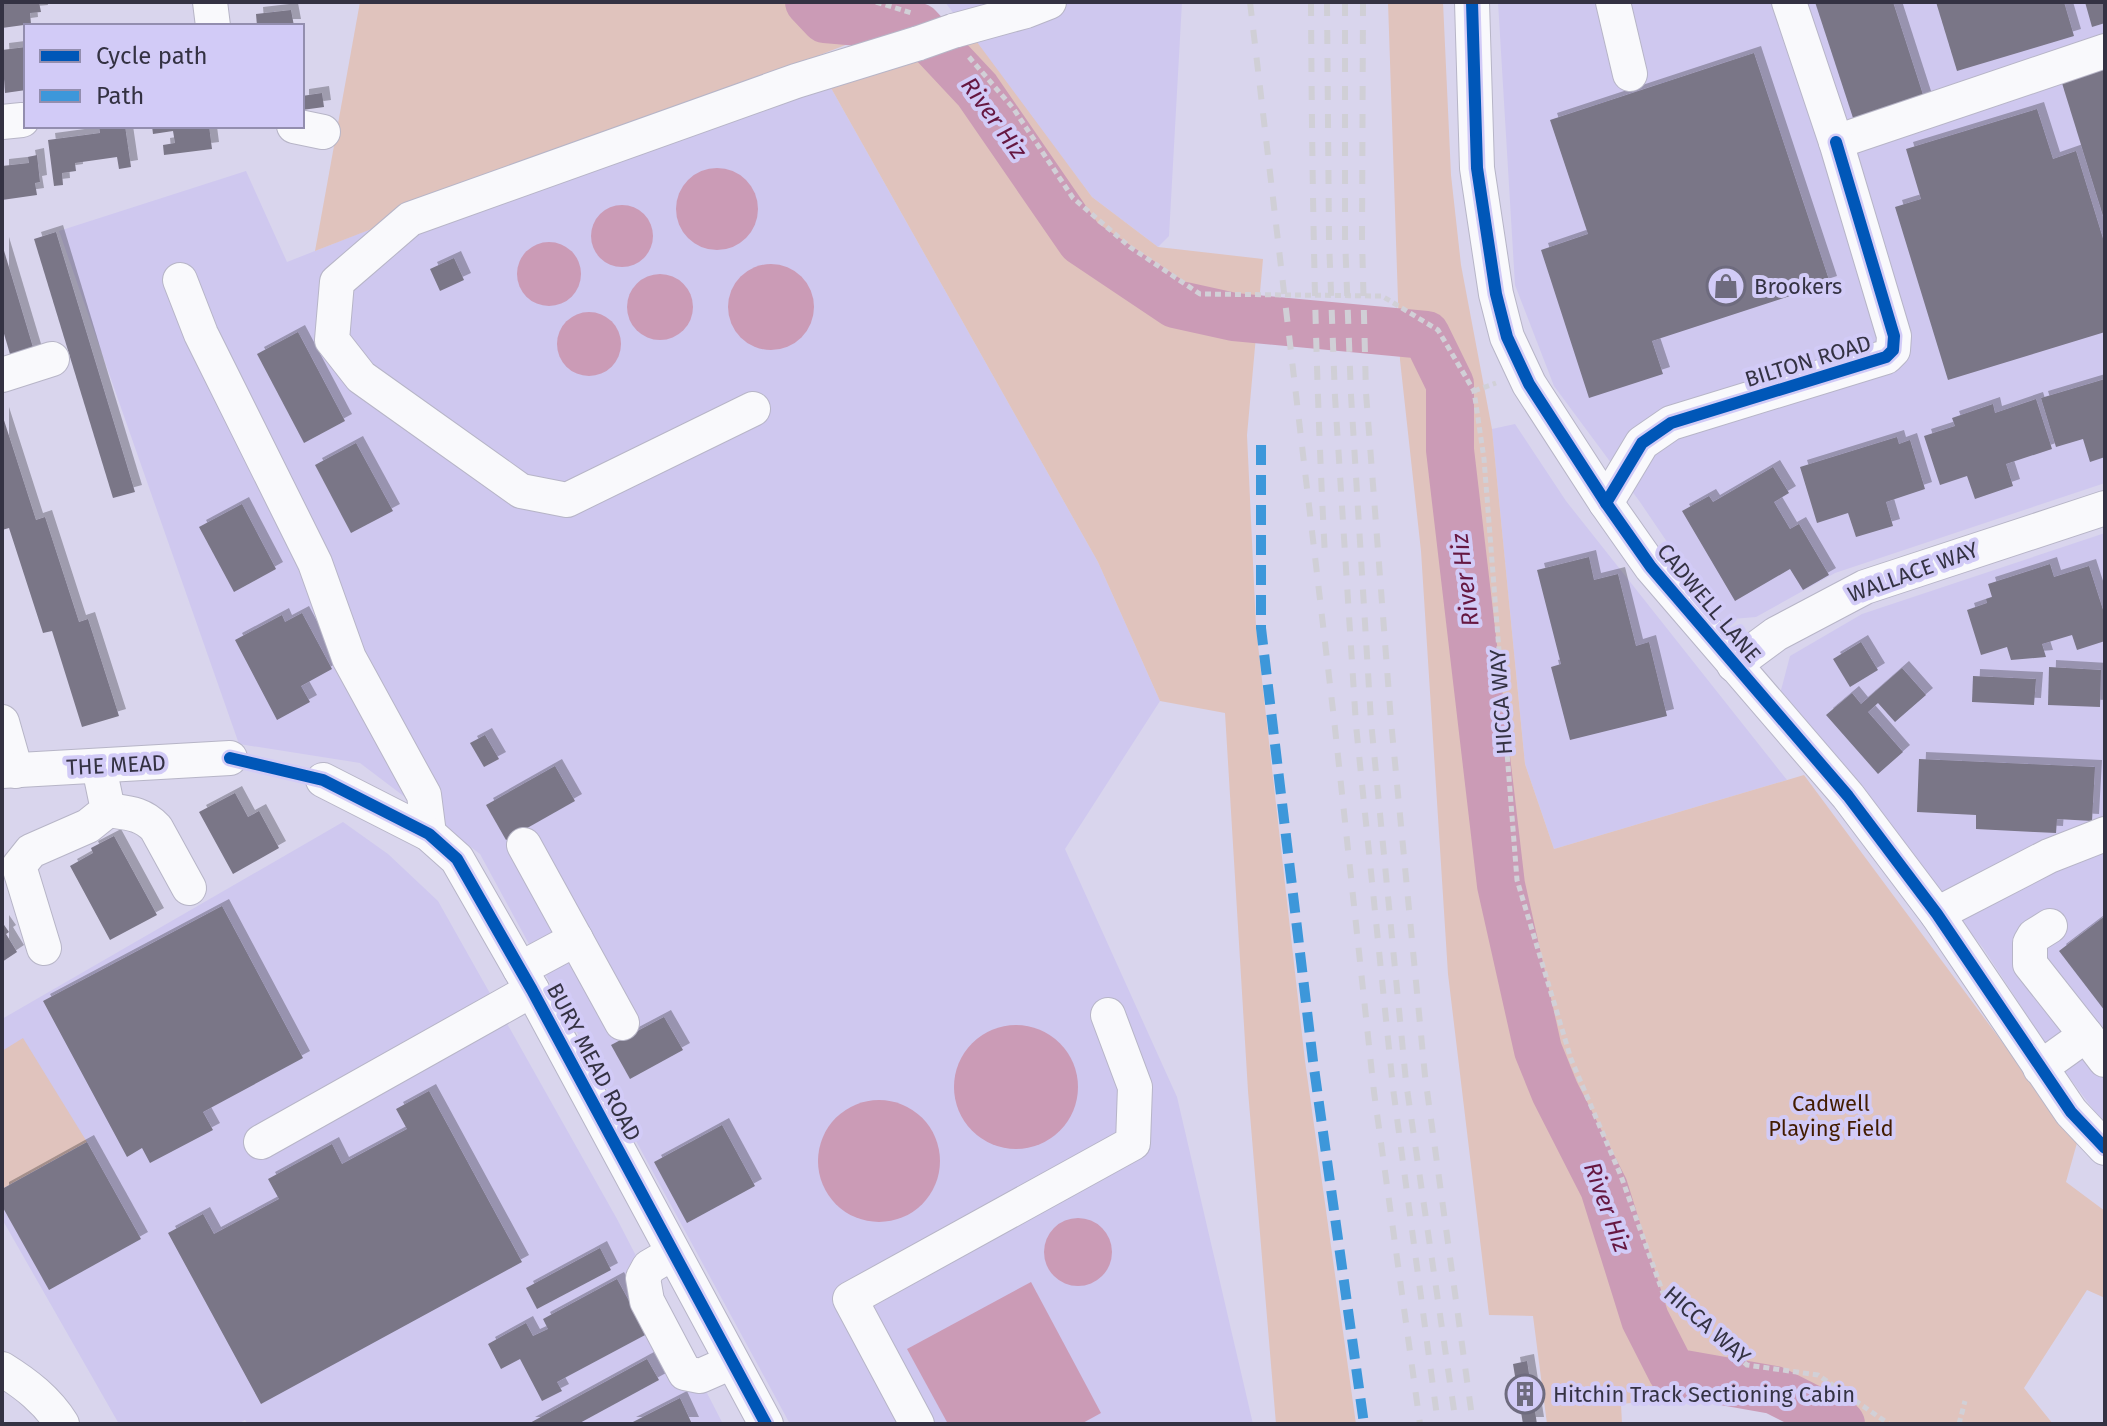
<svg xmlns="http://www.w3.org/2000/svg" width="2107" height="1426" font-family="'Fira Sans',sans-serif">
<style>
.built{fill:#cfc8ef}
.green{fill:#e0c3bd}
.water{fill:#cb9bb6}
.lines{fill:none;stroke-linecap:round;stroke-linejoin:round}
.river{stroke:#cb9bb6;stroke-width:48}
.building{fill:#7a7687;filter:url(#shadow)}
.minor-casing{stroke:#b7b5c7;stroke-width:36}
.path{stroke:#d1d0d7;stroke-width:5;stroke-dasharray:6 4;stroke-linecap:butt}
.minor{stroke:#f9f9fc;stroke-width:34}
.rail{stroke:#d0cfd6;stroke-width:6;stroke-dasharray:14 14;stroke-linecap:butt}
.minor-bridge-casing{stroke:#b7b5c7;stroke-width:36;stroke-linecap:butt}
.minor-bridge{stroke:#f9f9fc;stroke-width:34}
.quiet{stroke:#3d97da;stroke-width:10;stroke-dasharray:20 10;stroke-linecap:butt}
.cycleway-casing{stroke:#d2cbf7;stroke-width:17}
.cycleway{stroke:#0057b8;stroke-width:12}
.labels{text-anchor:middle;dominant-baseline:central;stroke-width:8;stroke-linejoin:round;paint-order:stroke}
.poi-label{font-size:22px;fill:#343243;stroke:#d2cbf7;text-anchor:start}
.street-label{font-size:22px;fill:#343243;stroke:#d2cbf7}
.park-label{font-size:22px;fill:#431c00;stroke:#d2cbf7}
.water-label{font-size:24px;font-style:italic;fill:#661741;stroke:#d2cbf7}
</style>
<defs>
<filter id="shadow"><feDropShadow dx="7" dy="-7" stdDeviation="0" flood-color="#0004"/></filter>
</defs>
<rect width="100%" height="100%" fill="#d9d5ed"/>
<g class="built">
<polygon points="945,2 1182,2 1169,236 1158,247 1092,197"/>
<polygon points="1498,2 2105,2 2105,483 1835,573 1756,617 1720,620 1640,502 1554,386 1515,285"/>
<polygon points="831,88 1098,562 1160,701 1065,849 1177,1097 1253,1424 790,1424 480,854 360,763 239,744 59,231 246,171 287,262 399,218"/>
<polygon points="1515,424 1566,501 1787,780 1554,849 1525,764 1492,429"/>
<polygon points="2105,533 2105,1121 2099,1117 2059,1064 1983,948 1780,694 1790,656 1862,614"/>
<polygon points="343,822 388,854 438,901 617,1219 723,1424 248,1424 245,1420 238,1424 119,1424 2,1219 2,1019"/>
</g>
<g class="green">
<polygon points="360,2 813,2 861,39 315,251"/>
<polygon points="1388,2 1443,2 1451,175 1461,265 1492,429 1525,764 1554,849 1804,775 2077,1143 2066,1182 2105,1211 2105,1298 2087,1290 2024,1388 2053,1424 1811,1424 1758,1390 1621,1404 1622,1424 1547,1424 1533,1316 1489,1315 1448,974 1421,551 1400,360"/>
<polygon points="974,38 1092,197 1158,247 1263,259 1247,435 1256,627 1305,1061 1356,1424 1276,1424 1248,1091 1225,713 1160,701 1098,562 831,88"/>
<polygon points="23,1038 87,1142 2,1189 2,1051"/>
</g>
<g class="water">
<circle cx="717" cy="209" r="41"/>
<circle cx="622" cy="236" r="31"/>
<circle cx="549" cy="274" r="32"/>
<circle cx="771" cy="307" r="43"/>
<circle cx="660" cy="307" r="33"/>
<circle cx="589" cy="344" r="32"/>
<circle cx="1016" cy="1087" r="62"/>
<circle cx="879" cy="1161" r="61"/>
<circle cx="1078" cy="1252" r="34"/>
<polygon points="1031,1282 1101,1413 1081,1424 948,1424 907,1349"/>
</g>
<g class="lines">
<polyline class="river" points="809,2 825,19 918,27 977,90 1081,241 1175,304 1234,317 1426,335 1450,384 1450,450 1501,885 1538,1050 1555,1092 1604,1188 1645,1319 1672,1372 1774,1390 1841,1424"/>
</g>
<g class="building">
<polygon points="2,2 39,2 41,12 30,13 31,24 2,28"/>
<polygon points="1815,2 1893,2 1925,101 1855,124"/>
<polygon points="1936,2 2064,2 2074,36 1957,71"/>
<polygon points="2085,2 2105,2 2105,23 2092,27"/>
<polygon points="291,10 294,26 257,26 256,14"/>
<polygon points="26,47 26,90 5,93 2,50"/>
<polygon points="1754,53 1830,283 1652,341 1663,374 1589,398 1541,250 1588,234 1550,120"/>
<polygon points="2105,66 2105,219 2104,219 2061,80"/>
<polygon points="322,93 324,107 302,110 302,96"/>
<polygon points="2037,109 2053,159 2076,151 2105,245 2105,332 1948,380 1895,207 1921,199 1906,149"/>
<polygon points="99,126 125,126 131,167 119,169 117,157 75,163 76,171 62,173 63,185 54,186 48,140 100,133"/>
<polygon points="152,126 209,126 212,149 164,155 163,145 175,143 173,131 153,134"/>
<polygon points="37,155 40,182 35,183 37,195 2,200 2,166 29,163 28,157"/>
<polygon points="56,232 135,492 113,498 34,239"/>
<polygon points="2,244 35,354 12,361 2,327"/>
<polygon points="454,258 464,280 440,291 430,269"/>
<polygon points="298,332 345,421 304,443 257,354"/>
<polygon points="2105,379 2105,457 2090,462 2083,439 2056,447 2041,398"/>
<polygon points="2036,399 2052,449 2006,464 2013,486 1975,499 1967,476 1940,485 1924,436 1955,426 1952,418 1993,404 1995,413"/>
<polygon points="2,414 36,520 45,517 79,622 88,619 119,716 82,727 52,631 43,633 9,528 2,530"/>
<polygon points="1897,437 1899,444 1910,440 1925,489 1886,502 1893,526 1856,537 1848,513 1817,523 1800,467"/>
<polygon points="356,443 393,511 351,533 315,465"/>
<polygon points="1773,467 1789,493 1774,502 1790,529 1799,524 1829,575 1803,590 1790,569 1735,601 1682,511 1709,496 1713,502"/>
<polygon points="242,504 276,569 234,592 199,527"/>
<polygon points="1589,557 1594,580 1618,574 1636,646 1649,642 1667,716 1570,740 1551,667 1561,664 1537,570"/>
<polygon points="2050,564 2054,577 2089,566 2105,616 2105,641 2077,650 2072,635 2042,644 2046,657 2011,660 2007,647 1981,655 1967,610 1987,603 1986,599 1992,597 1988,584"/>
<polygon points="302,613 332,669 301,686 310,702 277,720 235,640 282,615 285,622"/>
<polygon points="1861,642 1878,670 1850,687 1833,659"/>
<polygon points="2049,667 2101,670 2100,707 2048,705"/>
<polygon points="1902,668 1926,695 1895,722 1878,703 1868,712 1903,752 1878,774 1826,715 1852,693 1861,704"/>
<polygon points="1973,676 2036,679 2034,705 1972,702"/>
<polygon points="485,735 499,759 484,767 470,743"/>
<polygon points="1919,759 2095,767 2092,821 2057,819 2056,833 1976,829 1976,815 1917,812"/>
<polygon points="555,766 575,801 506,840 486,805"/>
<polygon points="235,793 248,817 259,811 279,848 233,874 199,812"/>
<polygon points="114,836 157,915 110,940 70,866 93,853 91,848"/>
<polygon points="222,906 303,1058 203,1112 213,1130 150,1163 142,1148 127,1157 43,1001"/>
<polygon points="2105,916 2105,1011 2059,951"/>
<polygon points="2,922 9,932 6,934 17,952 2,962"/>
<polygon points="664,1017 683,1050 630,1079 611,1045"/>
<polygon points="429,1091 522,1262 261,1404 168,1233 203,1214 214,1234 279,1199 268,1179 332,1144 342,1164 407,1129 396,1109"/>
<polygon points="722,1125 755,1186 687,1223 654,1162"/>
<polygon points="87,1142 141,1239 49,1290 2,1206 2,1189"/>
<polygon points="600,1248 611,1270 537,1309 526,1288"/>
<polygon points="617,1279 647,1334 557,1382 562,1391 542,1401 520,1359 501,1369 488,1344 526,1323 533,1336 548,1329 543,1319"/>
<polygon points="647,1359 659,1380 578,1424 528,1424"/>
<polygon points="1527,1361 1537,1424 1523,1424 1513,1364"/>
<polygon points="680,1398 692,1424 629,1424"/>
</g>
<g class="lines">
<g class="minor-casing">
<g id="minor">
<polyline points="210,2 213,26"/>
<polyline points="1472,2 1477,168 1496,294 1507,337 1529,384 1606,503 1651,567 1848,796 1937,914 2071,1112 2105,1148"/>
<polyline points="1613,2 1630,74"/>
<polyline points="953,31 1026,11 1049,2"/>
<polyline points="2,122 22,120"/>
<polyline points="294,126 323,132"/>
<polyline points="1836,142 2105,51"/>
<polyline points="180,280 201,334 315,563 349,658 424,795 429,834"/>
<polyline points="2,375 52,359"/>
<polyline points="753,409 567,500 521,491 361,377 332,340 337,282 410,219 796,81 919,43"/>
<polyline points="1606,503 1642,443 1671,423 1886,357 1893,350 1894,336 1836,142 1789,2"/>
<polyline points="1734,665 1776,634 1865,587 2105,508"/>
<polyline points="2,722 16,771"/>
<polyline points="2,771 230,758"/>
<polyline points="323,780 429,834 457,859 532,990 766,1424"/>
<path d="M108 810C128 813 142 813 156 828L189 888"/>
<polyline points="524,845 622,1023"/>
<polyline points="1937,914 2049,856 2105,834"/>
<polyline points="44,948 19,866 31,851 88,826 108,810 99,767"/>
<polyline points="520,969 576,939"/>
<polyline points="2086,1035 2105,1060"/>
<polyline points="2040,1068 2086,1035 2030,964 2030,943 2034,936 2050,926"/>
<polyline points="261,1142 532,990"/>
<polyline points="673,1253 649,1267 643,1278 647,1301 685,1373 700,1376 732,1362"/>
<path d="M2 1369C26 1384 47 1400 62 1424"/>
<polyline points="917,1424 850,1299 1133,1143 1135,1087 1108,1015"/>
</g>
</g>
<g class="path">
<polyline points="876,2 912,13"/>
<polyline points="969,57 1013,108 1073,198 1130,247 1200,294 1382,296 1438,330 1474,391 1484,459 1517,880 1571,1059 1621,1176 1663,1293 1747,1365 1818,1375 1889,1424"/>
<polyline points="1474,391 1496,383"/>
<polyline points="1959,1424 1965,1401"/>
</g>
<use href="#minor" class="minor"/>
<g class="rail">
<polyline points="1250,2 1334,719 1374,1092 1420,1424"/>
<path d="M1311 2C1312 187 1315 371 1325 556"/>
<polyline points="1327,2 1329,240 1335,397 1356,725 1393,1088 1438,1424"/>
<polyline points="1345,2 1345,238 1351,395 1371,721 1406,1082 1456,1424"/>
<polyline points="1363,2 1362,239 1366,393 1391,721 1425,1076 1473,1424"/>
</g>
<g class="minor-bridge-casing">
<polyline id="minor-bridge" points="919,43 953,31"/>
</g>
<use href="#minor-bridge" class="minor-bridge"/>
<polyline class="quiet" points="1261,445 1261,628 1313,1061 1364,1424"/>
<g class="cycleway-casing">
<g id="cycleway">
<polyline points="1472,2 1477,168 1496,294 1507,337 1529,384 1606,503 1651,567 1848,796 1937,914 2071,1112 2105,1148"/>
<polyline points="1606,503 1642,443 1671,423 1886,357 1893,350 1894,336 1836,142"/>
<polyline points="230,758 323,780 429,834 457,859 532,990 766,1424"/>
</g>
</g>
<use href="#cycleway" class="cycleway"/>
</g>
<defs>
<g id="shop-ring" transform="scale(2)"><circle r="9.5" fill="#d2cbf7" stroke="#6e6b7e" stroke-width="1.5"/><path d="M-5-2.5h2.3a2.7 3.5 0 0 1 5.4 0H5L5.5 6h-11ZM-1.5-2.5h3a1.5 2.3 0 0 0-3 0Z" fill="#6e6b7e"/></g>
<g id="building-ring" transform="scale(2)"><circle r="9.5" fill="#d2cbf7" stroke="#6e6b7e" stroke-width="1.5"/><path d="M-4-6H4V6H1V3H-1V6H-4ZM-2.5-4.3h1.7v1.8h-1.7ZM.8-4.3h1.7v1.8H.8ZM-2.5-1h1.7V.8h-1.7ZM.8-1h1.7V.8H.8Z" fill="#6e6b7e"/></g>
</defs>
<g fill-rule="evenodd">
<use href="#shop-ring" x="1726" y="286"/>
<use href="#building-ring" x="1525" y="1394"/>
</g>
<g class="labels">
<g class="poi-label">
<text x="1754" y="286">Brookers</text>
<text x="1553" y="1394">Hitchin Track Sectioning Cabin</text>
</g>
<g class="street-label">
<text transform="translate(1808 361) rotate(-17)">BILTON ROAD</text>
<text transform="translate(1913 572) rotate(-20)">WALLACE WAY</text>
<text transform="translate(1709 603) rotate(50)">CADWELL LANE</text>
<text transform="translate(1501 702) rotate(-94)">HICCA WAY</text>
<text transform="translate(116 765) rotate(-3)">THE MEAD</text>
<text transform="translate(594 1062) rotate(62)">BURY MEAD ROAD</text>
<text transform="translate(1707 1325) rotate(41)">HICCA WAY</text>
</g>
<g class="park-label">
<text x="1831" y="1103">Cadwell<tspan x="1831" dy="25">Playing Field</tspan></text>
</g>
<g class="water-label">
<text transform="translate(994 118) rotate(54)">River Hiz</text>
<text transform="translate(1465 580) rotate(-97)">River Hiz</text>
<text transform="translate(1607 1207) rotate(70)">River Hiz</text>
</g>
</g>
<rect width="2107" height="1426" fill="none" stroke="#343243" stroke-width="8"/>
<rect x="24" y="24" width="280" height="104" fill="#d2cbf7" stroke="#938eaf" stroke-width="2"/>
<rect x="40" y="50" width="40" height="12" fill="#0057b8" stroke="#938eaf" stroke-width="2"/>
<text x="96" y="64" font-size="24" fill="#343243">Cycle path</text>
<rect x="40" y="90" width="40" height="12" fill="#3d97da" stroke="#938eaf" stroke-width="2"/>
<text x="96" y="104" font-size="24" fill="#343243">Path</text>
</svg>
